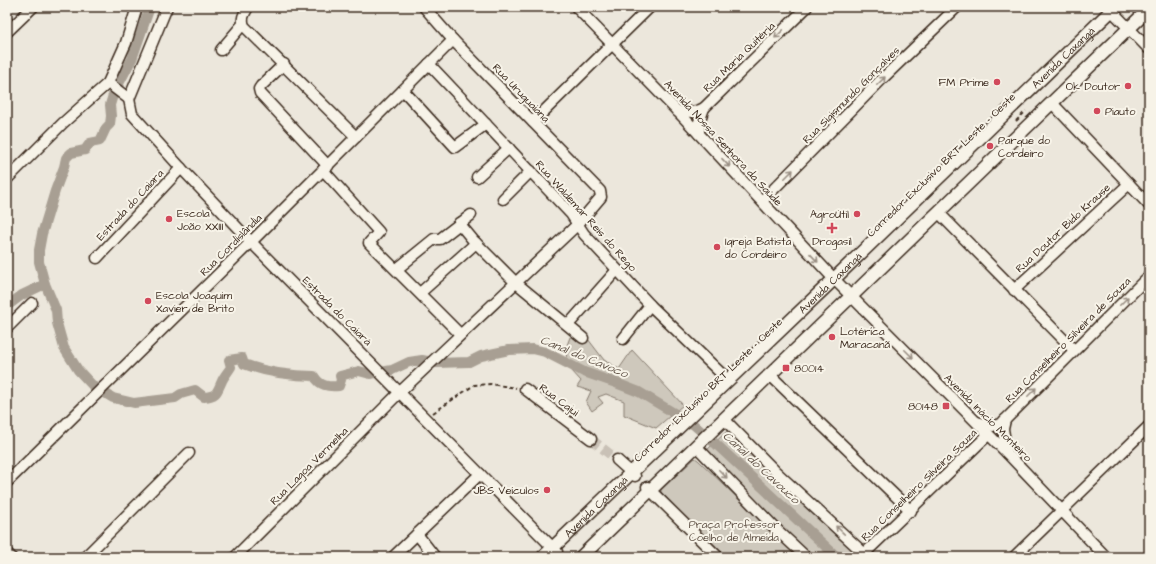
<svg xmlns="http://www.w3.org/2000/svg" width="1156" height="564" font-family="'Architects Daughter',sans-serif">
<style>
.green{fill:#cec8bc;stroke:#84796d}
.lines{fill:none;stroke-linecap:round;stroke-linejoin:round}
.canal{stroke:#a89f93;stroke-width:10}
.minor-tunnel{stroke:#c9c1b6;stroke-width:10;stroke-dasharray:10 5;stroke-linecap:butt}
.minor-casing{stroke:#3b2a1e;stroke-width:13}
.major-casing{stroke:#3b2a1e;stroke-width:15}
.path{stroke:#3b2a1e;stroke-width:2;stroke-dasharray:4 3;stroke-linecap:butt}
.minor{stroke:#f7f3e8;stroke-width:10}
.major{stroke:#f7f3e8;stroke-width:12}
.oneway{stroke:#998e83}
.poi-dot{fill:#d1495b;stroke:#f7f3e8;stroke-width:1.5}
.labels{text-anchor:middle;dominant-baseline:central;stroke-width:4;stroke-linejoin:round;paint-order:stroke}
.street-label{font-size:11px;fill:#3b2a1e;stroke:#f7f3e8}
.poi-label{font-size:11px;fill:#3b2a1e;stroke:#f7f3e8;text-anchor:start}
.park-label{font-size:11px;fill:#605246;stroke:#f7f3e8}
.water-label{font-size:12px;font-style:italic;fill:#615347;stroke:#f7f3e8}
</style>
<rect width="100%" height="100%" fill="#ece7dc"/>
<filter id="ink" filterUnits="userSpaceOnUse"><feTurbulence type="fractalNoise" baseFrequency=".025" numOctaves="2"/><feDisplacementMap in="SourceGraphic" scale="8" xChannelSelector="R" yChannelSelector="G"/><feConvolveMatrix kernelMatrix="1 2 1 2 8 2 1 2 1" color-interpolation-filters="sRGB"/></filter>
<g filter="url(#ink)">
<g class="green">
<polygon points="581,335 588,339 604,360 619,369 632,350 683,405 656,428 624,415 624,401 606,394 598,397 603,403 592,411 586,402 591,391 577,387 581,381 571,370 565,351 570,337"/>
<polygon points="729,429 864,557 809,557 705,452"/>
<polygon points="695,458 698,460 799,557 723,557 661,492 661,490"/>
</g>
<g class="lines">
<g class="canal">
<path d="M150 7 132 59 113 95 110 105 111 116 110 124 106 128 100 141 90 143 85 150 71 153 66 158 64 167 55 191 42 234 39 250V262L45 284 56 310 57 323 64 348 78 370 93 386 113 398 134 403 175 398 181 394 195 390 204 397C218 396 217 391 222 381 224 376 228 372 231 367L229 360 242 358 244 364C268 373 289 376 314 376 320 386 328 387 339 386L341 380 340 376 359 371 370 374 392 370 409 362 422 360 437 363 469 362 481 356 509 350 533 349 545 352 584 372 616 383 639 392 694 425 717 445 837 557"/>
<polyline points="7,306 22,295 45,284"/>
</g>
<polyline class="minor-tunnel" points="591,439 617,460"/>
<g class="minor-casing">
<g id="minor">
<path d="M248 7C244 14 241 18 244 26L356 137"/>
<polyline points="576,7 685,119 834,279 1007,453 1106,557"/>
<polyline points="1108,7 1149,49"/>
<polyline points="7,32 33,7"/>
<polyline points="221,50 243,24"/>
<polyline points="284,64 261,86 259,89 260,93 328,166"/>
<polyline points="429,64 571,214 584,234 650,305 728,380"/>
<polyline points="108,83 129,99"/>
<polyline points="403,90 455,147 486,124"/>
<polyline points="129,99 132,114 181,168 251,242 557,552"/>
<polyline points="129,99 167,7"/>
<polyline points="1052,103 1149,205"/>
<path d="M677 111C687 113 695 113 704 108L807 7"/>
<polyline points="533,122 650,7"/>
<polyline points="699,134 699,122 704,108"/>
<polyline points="323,170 379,232 369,243 460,334"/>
<polyline points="477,177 509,148"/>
<polyline points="7,179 63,123 108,83 126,43 137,7"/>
<polyline points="503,199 531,171"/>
<polyline points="762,201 882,79 957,7"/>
<polyline points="938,212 1074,350"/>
<polyline points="459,223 473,240 515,282 583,338"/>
<polyline points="97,258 181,168"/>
<polyline points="397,269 434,239 440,239 471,215"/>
<polyline points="1014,290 1129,184"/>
<polyline points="420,293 476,243"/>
<polyline points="568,325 617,270"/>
<polyline points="7,328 32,303"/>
<polyline points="623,339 650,305"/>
<polyline points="770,375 911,511"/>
<polyline points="525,389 591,439"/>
<polyline points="724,419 776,472 868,557"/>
<polyline points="1005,420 1003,429 1007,453"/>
<polyline points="977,422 993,426 1001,424 1149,276"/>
<polyline points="696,446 775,528 806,557"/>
<polyline points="617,460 635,476"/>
<polyline points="7,482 251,242 453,40"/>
<polyline points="647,487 718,557"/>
<polyline points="417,534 435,557"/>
<polyline points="7,553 11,557"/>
<polyline points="865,553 988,435"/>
<polyline points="85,557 189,453"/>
<polyline points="235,557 400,392 578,224 601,197 600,191 453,40 424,7"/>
<polyline points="393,557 480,474"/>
<polyline points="1014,557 1149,426"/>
</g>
</g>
<g class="major-casing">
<g id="major">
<path id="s1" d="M543 557 832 281 1115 7"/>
<polyline points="581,557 1149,9"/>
</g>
</g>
<g class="path">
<polyline points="1016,121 1026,111"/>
<polyline points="433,413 474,385 491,384 516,388"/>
</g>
<use href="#minor" class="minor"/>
<use href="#major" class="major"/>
</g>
<defs><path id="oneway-shaft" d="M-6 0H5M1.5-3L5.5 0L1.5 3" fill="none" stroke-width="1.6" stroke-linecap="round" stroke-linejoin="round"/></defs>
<g class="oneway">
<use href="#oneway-shaft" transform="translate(779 34) rotate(136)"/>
<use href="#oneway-shaft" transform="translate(881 81) rotate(-45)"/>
<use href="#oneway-shaft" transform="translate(726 163) rotate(47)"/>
<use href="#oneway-shaft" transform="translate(789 174) rotate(-45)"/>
<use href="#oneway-shaft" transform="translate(814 258) rotate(47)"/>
<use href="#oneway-shaft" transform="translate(1124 301) rotate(-45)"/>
<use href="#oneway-shaft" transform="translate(909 354) rotate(45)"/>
<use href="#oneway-shaft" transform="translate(1032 392) rotate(-45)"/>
<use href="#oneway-shaft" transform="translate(723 474) rotate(46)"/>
<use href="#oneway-shaft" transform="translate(840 530) rotate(-136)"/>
</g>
</g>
<g class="poi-dot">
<circle cx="997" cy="82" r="4"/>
<circle cx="1128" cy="86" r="4"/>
<circle cx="1097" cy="111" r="4"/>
<circle cx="990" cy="146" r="4"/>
<circle cx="857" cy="214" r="4"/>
<circle cx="169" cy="219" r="4"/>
<path d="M830 222h4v4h4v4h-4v4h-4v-4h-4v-4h4z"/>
<circle cx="717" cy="247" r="4"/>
<circle cx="148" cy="301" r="4"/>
<circle cx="832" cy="337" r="4"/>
<rect x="782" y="364" width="8" height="8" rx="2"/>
<rect x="942" y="402" width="8" height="8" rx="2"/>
<circle cx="547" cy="490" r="4"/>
</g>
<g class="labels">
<g class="street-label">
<text transform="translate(739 57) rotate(-44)">Rua Maria Quitéria</text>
<text stroke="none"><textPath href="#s1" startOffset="721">Avenida Caxangá</textPath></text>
<text transform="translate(521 93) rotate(46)">Rua Uruguaiana</text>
<text transform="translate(851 95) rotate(-45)">Rua Sigismundo Gonçalves</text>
<text transform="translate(723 143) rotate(47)">Avenida Nossa Senhora da Saúde</text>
<text transform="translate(941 165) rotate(-44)">Corredor Exclusivo BRT Leste - Oeste</text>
<text transform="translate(130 205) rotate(-47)">Estrada do Caiara</text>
<text transform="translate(586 216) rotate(48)">Rua Waldemar Reis do Rego</text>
<text transform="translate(1063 228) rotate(-43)">Rua Doutor Bido Krause</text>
<text transform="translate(231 245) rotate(-45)">Rua Cordislândia</text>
<text stroke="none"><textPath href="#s1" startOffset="397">Avenida Caxangá</textPath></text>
<text transform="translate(337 311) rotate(45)">Estrada do Caiará</text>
<text transform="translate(1068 340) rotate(-45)">Rua Conselheiro Silveira de Souza</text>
<text transform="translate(708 390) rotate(-44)">Corredor Exclusivo BRT Leste - Oeste</text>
<text transform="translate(559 400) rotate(37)">Rua Cajui</text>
<text transform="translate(988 418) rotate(45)">Avenida Inácio Monteiro</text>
<text transform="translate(309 466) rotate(-45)">Rua Lagoa Vermelha</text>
<text transform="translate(919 485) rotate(-44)">Rua Conselheiro Silveira Souza</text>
<text stroke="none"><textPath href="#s1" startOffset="73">Avenida Caxangá</textPath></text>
</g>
<g class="poi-label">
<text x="989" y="82" text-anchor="end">FM Prime</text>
<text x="1120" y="86" text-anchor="end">Ok Doutor</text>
<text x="1105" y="111">Piauto</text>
<text x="998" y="140">Parque do<tspan x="998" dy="13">Cordeiro</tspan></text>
<text x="177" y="213">Escola<tspan x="177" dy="13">João XXIII</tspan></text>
<text x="849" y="214" text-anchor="end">AgroÚtil</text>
<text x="725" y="241">Igreja Batista<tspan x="725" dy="13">do Cordeiro</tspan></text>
<text x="832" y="241" text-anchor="middle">Drogasil</text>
<text x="156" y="295">Escola Joaquim<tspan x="156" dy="13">Xavier de Brito</tspan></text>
<text x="840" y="331">Lotérica<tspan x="840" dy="13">Maracanã</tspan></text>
<text x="794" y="368">80014</text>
<text x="938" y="406" text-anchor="end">80148</text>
<text x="539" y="490" text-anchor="end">JBS Veículos</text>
</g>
<g class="park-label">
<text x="734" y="524">Praça Professor<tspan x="734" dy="13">Coelho de Almeida</tspan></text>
</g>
<g class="water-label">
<text transform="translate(584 357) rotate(22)">Canal do Cavoco</text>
<text transform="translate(761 468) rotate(43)">Canal do Cavouco</text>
</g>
</g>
<rect width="1156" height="564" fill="none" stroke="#f7f3e8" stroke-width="24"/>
<rect x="12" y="12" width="1132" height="540" fill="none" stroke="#3b2a1e" stroke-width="1.5" filter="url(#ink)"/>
</svg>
